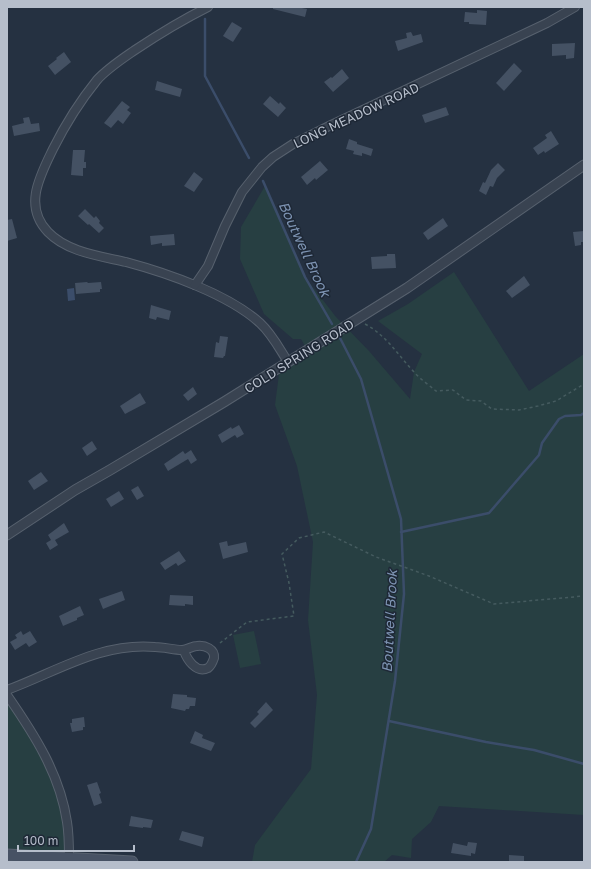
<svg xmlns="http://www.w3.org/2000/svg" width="591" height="869" font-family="'Golos Text',sans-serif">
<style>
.green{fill:#273f42}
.water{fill:#3b4d6a}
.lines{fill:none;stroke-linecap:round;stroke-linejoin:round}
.stream{stroke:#3b4d6a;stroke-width:2.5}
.building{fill:#445163}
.minor-casing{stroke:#57616e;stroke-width:10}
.tertiary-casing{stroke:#57616e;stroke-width:11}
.secondary-casing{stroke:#57616e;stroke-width:13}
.path{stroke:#455b5f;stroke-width:1.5;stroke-dasharray:3 3;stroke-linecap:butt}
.minor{stroke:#394351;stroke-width:8}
.tertiary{stroke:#394351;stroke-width:9}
.secondary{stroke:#475264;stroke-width:11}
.labels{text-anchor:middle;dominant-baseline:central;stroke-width:3;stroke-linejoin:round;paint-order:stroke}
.street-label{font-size:13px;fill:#b6becb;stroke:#1e2836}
.water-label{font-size:14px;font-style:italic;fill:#7d93b2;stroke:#1e2836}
</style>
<rect width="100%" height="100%" fill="#253141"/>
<g class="green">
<polygon points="265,186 305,277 336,317 369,351 410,399 414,372 422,354 378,321 408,304 454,272 529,391 584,354 584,815 439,806 431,822 412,839 411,858 392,855 384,862 252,862 255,845 311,769 317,695 308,620 313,542 297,466 275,405 279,374 310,355 301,339 293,339 264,314 240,259 241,227"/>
<polygon points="254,631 261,664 240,668 233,635"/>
<polygon points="7,693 55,775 69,858 7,855"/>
</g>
<polygon class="water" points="74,288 75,300 68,301 67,289"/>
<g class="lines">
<g class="stream">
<polyline points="205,19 205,76 249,158"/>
<polyline points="263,181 305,277 332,324"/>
<polyline points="340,338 361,379 401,519 404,594 395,681 371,829 356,862"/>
<polyline points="401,532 489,513 539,455 542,443 559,419 565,416 581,415 584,413"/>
<polyline points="389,721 486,742 534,750 584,764"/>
</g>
</g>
<g class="building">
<polygon points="273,7 297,7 307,9 305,17 273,9"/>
<polygon points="477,10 487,11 486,25 469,24 469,22 464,22 465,12 477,13"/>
<polygon points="232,22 242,28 233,42 223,36"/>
<polygon points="411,32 413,36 421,34 423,42 398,51 395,41 407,38 406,33"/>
<polygon points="575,43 574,58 566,59 566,55 552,56 552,44"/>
<polygon points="64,52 71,62 55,75 48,66 57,59 56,58"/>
<polygon points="514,63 522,71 504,91 496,83"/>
<polygon points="342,69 349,78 333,92 324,82 331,77 332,78"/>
<polygon points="157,81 182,89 180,97 155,90"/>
<polygon points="270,96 279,104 280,102 286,108 278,117 263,104"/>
<polygon points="122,101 130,107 127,110 131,113 123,124 118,120 111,128 104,123"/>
<polygon points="446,107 449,115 425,123 422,115"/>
<polygon points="29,117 31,124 39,123 40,131 14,136 12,126 24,123 23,118"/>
<polygon points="551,131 559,144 545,153 544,151 538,155 533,148 547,138 545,135"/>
<polygon points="349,139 357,142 357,144 373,149 371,156 362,153 362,156 353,154 354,151 346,149"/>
<polygon points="73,150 85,150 84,162 86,162 86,168 83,168 83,176 71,175"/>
<polygon points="320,161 328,170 316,180 315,178 307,185 301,177"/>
<polygon points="498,163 505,170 497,178 493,187 490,186 486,195 479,191 483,182 485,183 491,170"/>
<polygon points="194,172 203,179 194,192 184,186"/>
<polygon points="85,209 94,218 96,216 100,221 99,223 104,228 99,233 89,224 88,225 78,216"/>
<polygon points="443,218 448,226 428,240 423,233"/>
<polygon points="12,219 17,238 7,241 7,220"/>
<polygon points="584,231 584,242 581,242 581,245 575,246 573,232"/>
<polygon points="174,234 175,245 162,246 162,243 151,245 150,236"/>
<polygon points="387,254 395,254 396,268 372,269 371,257 387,256"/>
<polygon points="524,276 530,285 512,298 506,291"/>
<polygon points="87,282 88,283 101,282 102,289 100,289 100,292 76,294 75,283"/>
<polygon points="151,305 171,311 169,320 157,317 156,320 149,318"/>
<polygon points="220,336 228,337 225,356 224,356 223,358 214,357 216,342 219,343"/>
<polygon points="193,387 197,394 188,401 183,395"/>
<polygon points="140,393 146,403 125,414 120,406"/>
<polygon points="239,425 244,434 237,438 235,435 222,443 218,435 231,427 232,429"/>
<polygon points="92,441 97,449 87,456 82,448"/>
<polygon points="191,450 197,460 191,464 188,459 168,471 164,464 183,451 185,454"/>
<polygon points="41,472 48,481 34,490 28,481"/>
<polygon points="138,486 144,496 137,500 131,490"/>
<polygon points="119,491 124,499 111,507 106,499"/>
<polygon points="64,523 69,532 55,540 58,545 50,550 46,543 51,540 48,535"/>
<polygon points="227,541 228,546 246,542 248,552 223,559 219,543"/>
<polygon points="179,551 186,561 178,566 176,563 165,570 160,563"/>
<polygon points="122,591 125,600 103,609 99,599"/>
<polygon points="170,595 193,596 193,605 185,604 185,606 169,605"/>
<polygon points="80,606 84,615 77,618 77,620 63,626 59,616"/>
<polygon points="21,631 23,635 30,631 37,642 29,647 26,643 15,650 10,642 17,638 15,635"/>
<polygon points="173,694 187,695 187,697 196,698 195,706 190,706 189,709 186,709 185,711 171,708"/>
<polygon points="266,702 273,710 255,728 250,723 259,714 257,712"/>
<polygon points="84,717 85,727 83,727 83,730 72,732 70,723 72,723 72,719"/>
<polygon points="195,731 203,735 202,738 215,743 211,751 190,743"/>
<polygon points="97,782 101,793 99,794 102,803 94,806 87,785"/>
<polygon points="131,816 153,820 151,828 143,827 143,828 129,826"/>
<polygon points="182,831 204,837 202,847 179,840"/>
<polygon points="468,842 477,843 475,854 471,853 471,856 451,853 453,843 467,846"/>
<polygon points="509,855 524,856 524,862 509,862"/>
</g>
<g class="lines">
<g class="minor-casing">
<g id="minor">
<path d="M208 7C182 20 159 34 135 50 122 59 108 68 97 80 80 101 65 125 53 149 40 176 23 206 48 232 67 252 100 256 126 262 167 273 228 294 260 323 272 334 279 348 288 362"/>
<polyline points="195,285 208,266 225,226 242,192 262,167 273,157 293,144 331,125 547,23 575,7"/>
<path d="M7 690C56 672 101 642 155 647 164 647 174 650 182 650 187 650 192 646 197 646 205 645 215 649 214 658 213 661 211 666 208 668 196 674 187 659 184 651"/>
<path d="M7 695C34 734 60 774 67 822 69 834 69 846 69 858"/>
</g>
</g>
<g class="tertiary-casing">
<polyline id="tertiary" points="7,535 75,490 110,470 224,402 407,288 584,165"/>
</g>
<g class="secondary-casing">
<polyline id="secondary" points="7,855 132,862"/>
</g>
<g class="path">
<path d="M365 324C386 335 398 355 414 372 420 379 429 385 436 391L453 390 466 400 481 401 492 409 519 410 538 406 556 401 584 384"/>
<polyline points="220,643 247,622 294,616 289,583 282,554 299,538 324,532 376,557 429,576 494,604 584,596"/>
</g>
<use href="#minor" class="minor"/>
<use href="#tertiary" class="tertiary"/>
<use href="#secondary" class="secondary"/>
</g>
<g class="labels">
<g class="street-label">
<text transform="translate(356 115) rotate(-25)">LONG MEADOW ROAD</text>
<text transform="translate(299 356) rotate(-32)">COLD SPRING ROAD</text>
</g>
<g class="water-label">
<text transform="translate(305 249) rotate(65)">Boutwell Brook</text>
<text transform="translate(389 621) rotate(-87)">Boutwell Brook</text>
</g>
</g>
<rect width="591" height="869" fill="none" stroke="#b6becb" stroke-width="16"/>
<path d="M18 845v6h116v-6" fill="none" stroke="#b6becb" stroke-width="2"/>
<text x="24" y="845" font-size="12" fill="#b6becb" stroke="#1e2836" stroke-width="3" paint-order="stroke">100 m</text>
</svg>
